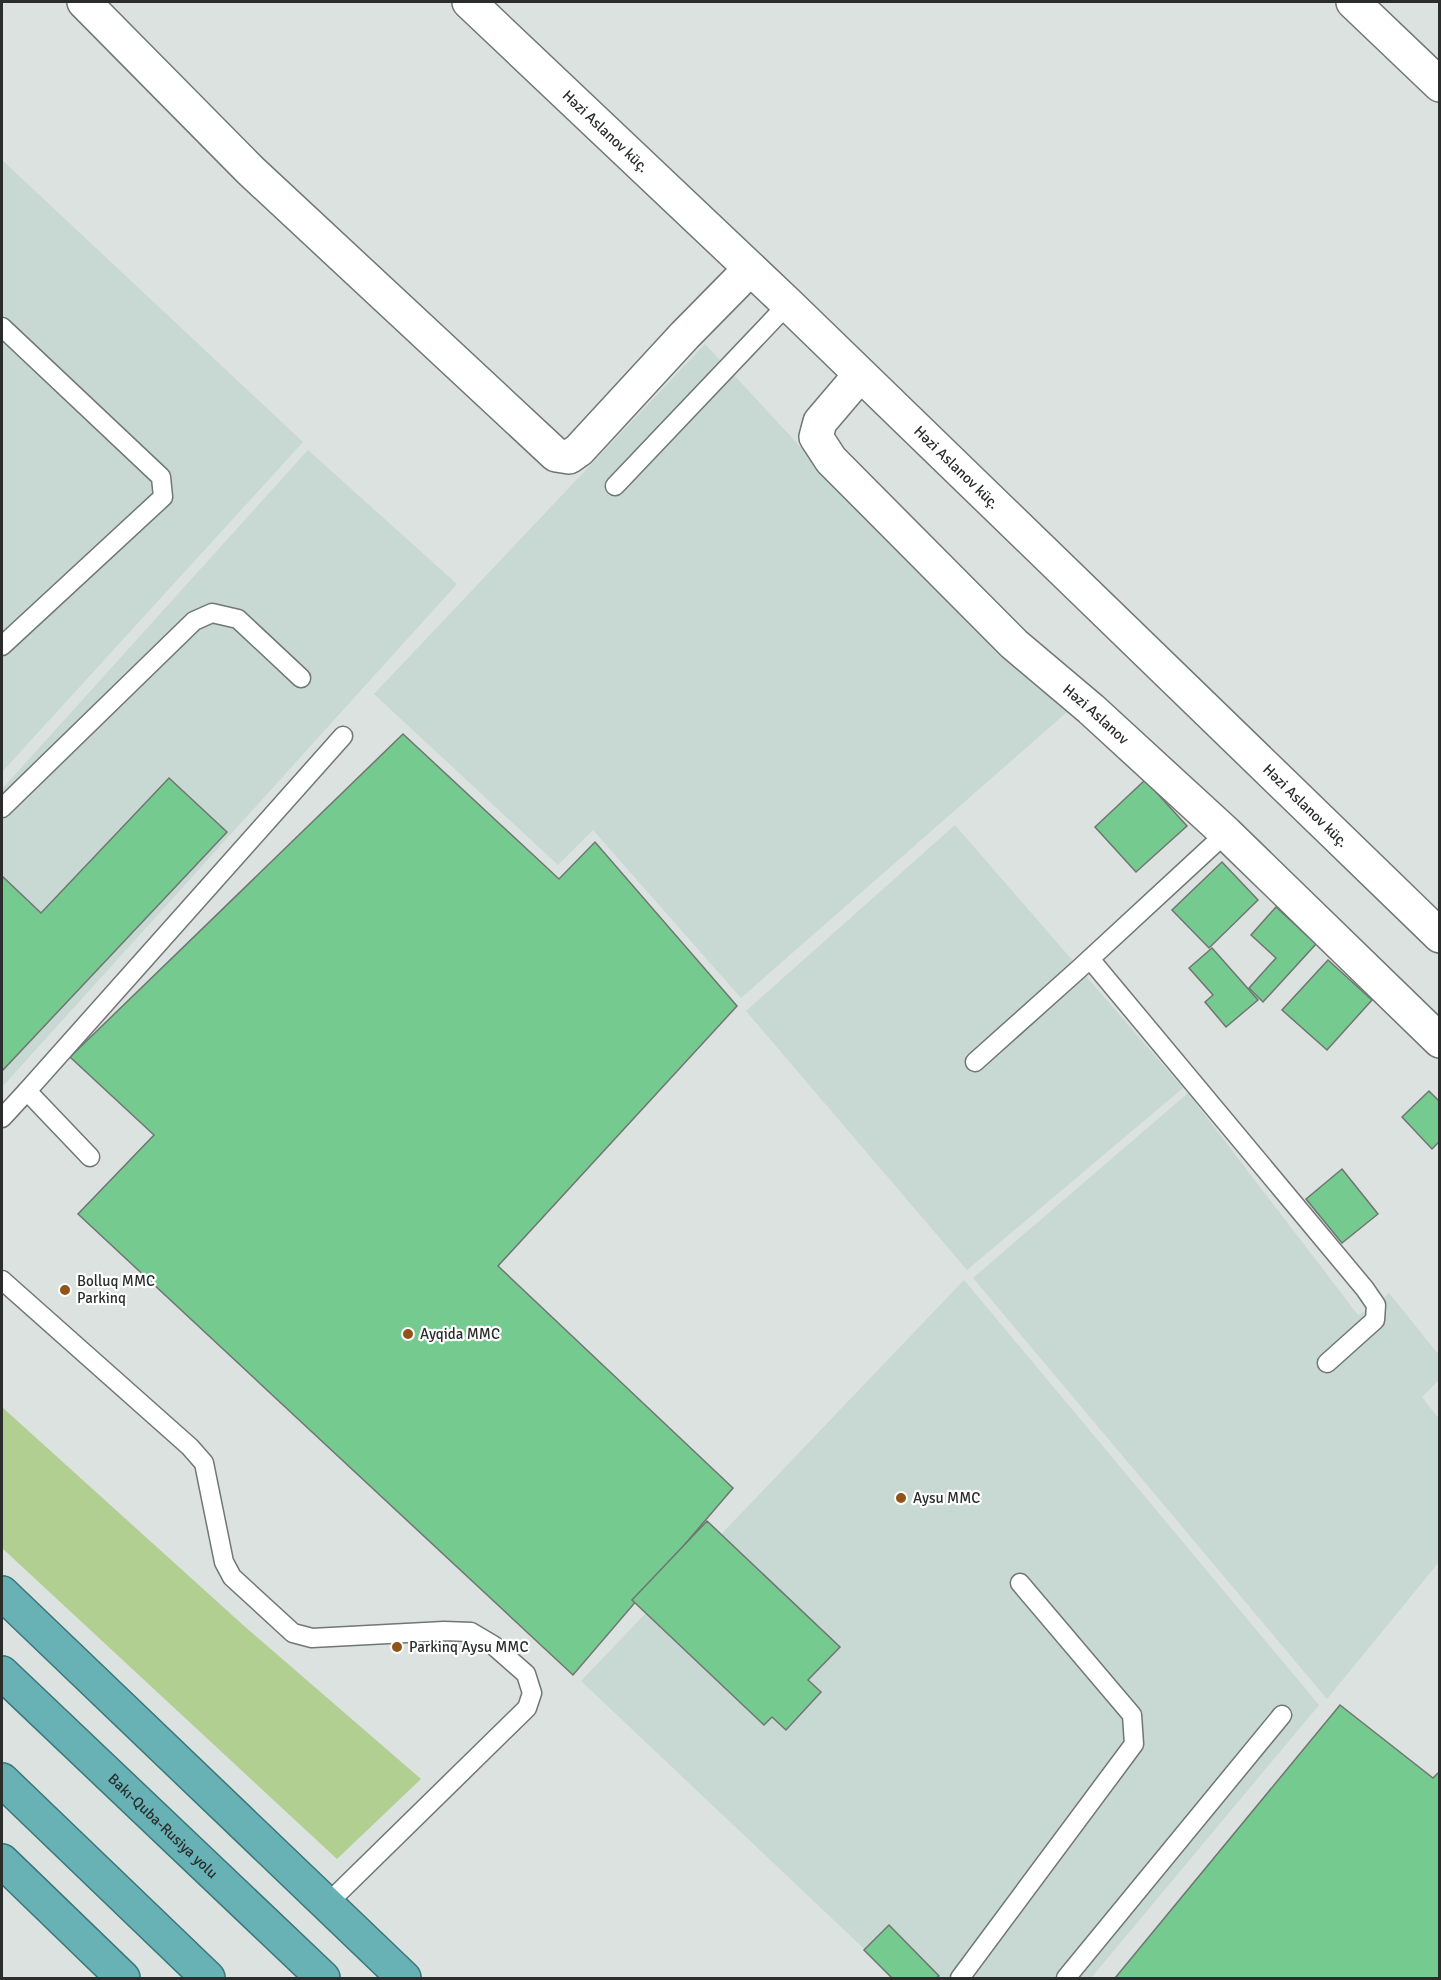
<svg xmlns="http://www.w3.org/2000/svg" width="1441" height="1980" font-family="Signika,sans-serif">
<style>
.built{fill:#c8d8d3}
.green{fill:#b2cf92}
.building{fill:#75ca90;stroke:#707571;stroke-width:1.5}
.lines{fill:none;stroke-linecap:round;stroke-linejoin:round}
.service-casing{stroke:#707775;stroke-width:21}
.minor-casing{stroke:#707775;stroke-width:36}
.trunk-casing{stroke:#3a7779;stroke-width:36}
.service{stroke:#fff;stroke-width:18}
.minor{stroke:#fff;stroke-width:33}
.trunk{stroke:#68b2b6;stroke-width:33}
.poi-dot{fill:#915318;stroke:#fff;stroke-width:2}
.labels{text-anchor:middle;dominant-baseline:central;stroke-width:4.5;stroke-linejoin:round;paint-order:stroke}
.street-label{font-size:15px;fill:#2a2d2c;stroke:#fff}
.poi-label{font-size:15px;fill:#2a2d2c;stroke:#fff;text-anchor:start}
</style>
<rect width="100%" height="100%" fill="#dbe2e0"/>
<g class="built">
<polygon points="2,160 303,442 2,772"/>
<polygon points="705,344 834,483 1067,712 741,998 593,830 558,865 374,694"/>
<polygon points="308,450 457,584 2,1087 2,789"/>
<polygon points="955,825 1183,1088 967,1270 746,1011"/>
<polygon points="1188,1093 1358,1315 1376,1305 1389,1293 1439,1355 1439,1380 1422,1397 1439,1419 1439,1562 1327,1699 973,1278"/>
<polygon points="964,1280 1319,1705 1091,1978 895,1978 581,1681"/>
</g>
<polygon class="green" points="2,1407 243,1625 421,1779 337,1859 2,1548"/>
<g class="building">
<polygon points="403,734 559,879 595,842 737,1006 498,1266 733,1488 573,1675 78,1214 154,1135 70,1057"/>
<polygon points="169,778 227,832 2,1071 2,876 41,913"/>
<polygon points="1145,780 1187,826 1136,872 1095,827"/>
<polygon points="1222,862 1258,900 1209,948 1172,910"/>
<polygon points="1276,907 1316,944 1263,1002 1249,988 1276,958 1251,935"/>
<polygon points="1212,948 1258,1000 1226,1027 1205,1002 1213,995 1189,968"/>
<polygon points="1328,960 1372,1000 1327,1050 1282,1010"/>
<polygon points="1429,1091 1440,1102 1440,1141 1432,1149 1402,1117"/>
<polygon points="1342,1169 1378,1214 1342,1243 1306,1199"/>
<polygon points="707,1521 840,1647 808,1680 821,1692 786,1730 772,1717 764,1725 632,1600"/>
<polygon points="1340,1705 1433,1778 1440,1771 1440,1978 1115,1978"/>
<polygon points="889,1925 939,1976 936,1978 892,1978 864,1950"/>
</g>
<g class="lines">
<g class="service-casing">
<g id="service">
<polyline points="2,327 161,477 163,497 2,646"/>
<polyline points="615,486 788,304"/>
<polyline points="2,808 194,621 212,613 238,619 301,678"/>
<polyline points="1090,959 1365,1289 1376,1305 1375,1320 1327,1363"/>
<polyline points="975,1062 1080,968 1226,833"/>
<polyline points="27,1091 343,736"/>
<polyline points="2,1118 27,1091 90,1157"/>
<polyline points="2,1280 190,1447 204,1463 224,1562 232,1577 293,1633 312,1638 444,1631 471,1632 493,1645 526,1674 532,1693 527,1708 326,1905"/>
<polyline points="960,1978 1134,1744 1132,1715 1020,1583"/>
<polyline points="1066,1978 1282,1715"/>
</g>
</g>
<g class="minor-casing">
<g id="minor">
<polyline points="84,2 250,170 556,455 569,457 579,450 685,335 750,269"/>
<path id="s1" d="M469 2 788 304 1440 936"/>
<polyline points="1353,2 1440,85"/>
<path id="s2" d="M860 375 820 422 816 437 831 460 1014 644 1091 709 1226 833 1440 1041"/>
</g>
</g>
<g class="trunk-casing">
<g id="trunk">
<polyline points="2,1593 404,1978"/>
<path id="s3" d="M2 1673 323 1978"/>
<polyline points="2,1780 208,1978"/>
<polyline points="2,1861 123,1978"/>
</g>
</g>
<use href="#service" class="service"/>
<use href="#minor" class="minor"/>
<use href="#trunk" class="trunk"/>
</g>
<g class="poi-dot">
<circle cx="65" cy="1290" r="6"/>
<circle cx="408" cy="1334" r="6"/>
<circle cx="901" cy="1498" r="6"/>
<circle cx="397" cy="1647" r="6"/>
</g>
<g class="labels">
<g class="street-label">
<text stroke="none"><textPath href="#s1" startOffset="188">Həzi Aslanov küç.</textPath></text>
<text stroke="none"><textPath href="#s1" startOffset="674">Həzi Aslanov küç.</textPath></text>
<text stroke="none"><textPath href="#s2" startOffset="472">Həzi Aslanov</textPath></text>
<text stroke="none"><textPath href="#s1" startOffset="1160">Həzi Aslanov küç.</textPath></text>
<text stroke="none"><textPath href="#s3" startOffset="222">Bakı-Quba-Rusiya yolu</textPath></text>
</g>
<g class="poi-label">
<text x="77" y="1281">Bolluq MMC<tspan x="77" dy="17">Parkinq</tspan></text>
<text x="420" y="1334">Ayqida MMC</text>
<text x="913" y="1498">Aysu MMC</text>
<text x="409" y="1647">Parkinq Aysu MMC</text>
</g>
</g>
<rect width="1441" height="1980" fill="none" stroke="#2a2d2c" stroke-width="6"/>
</svg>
